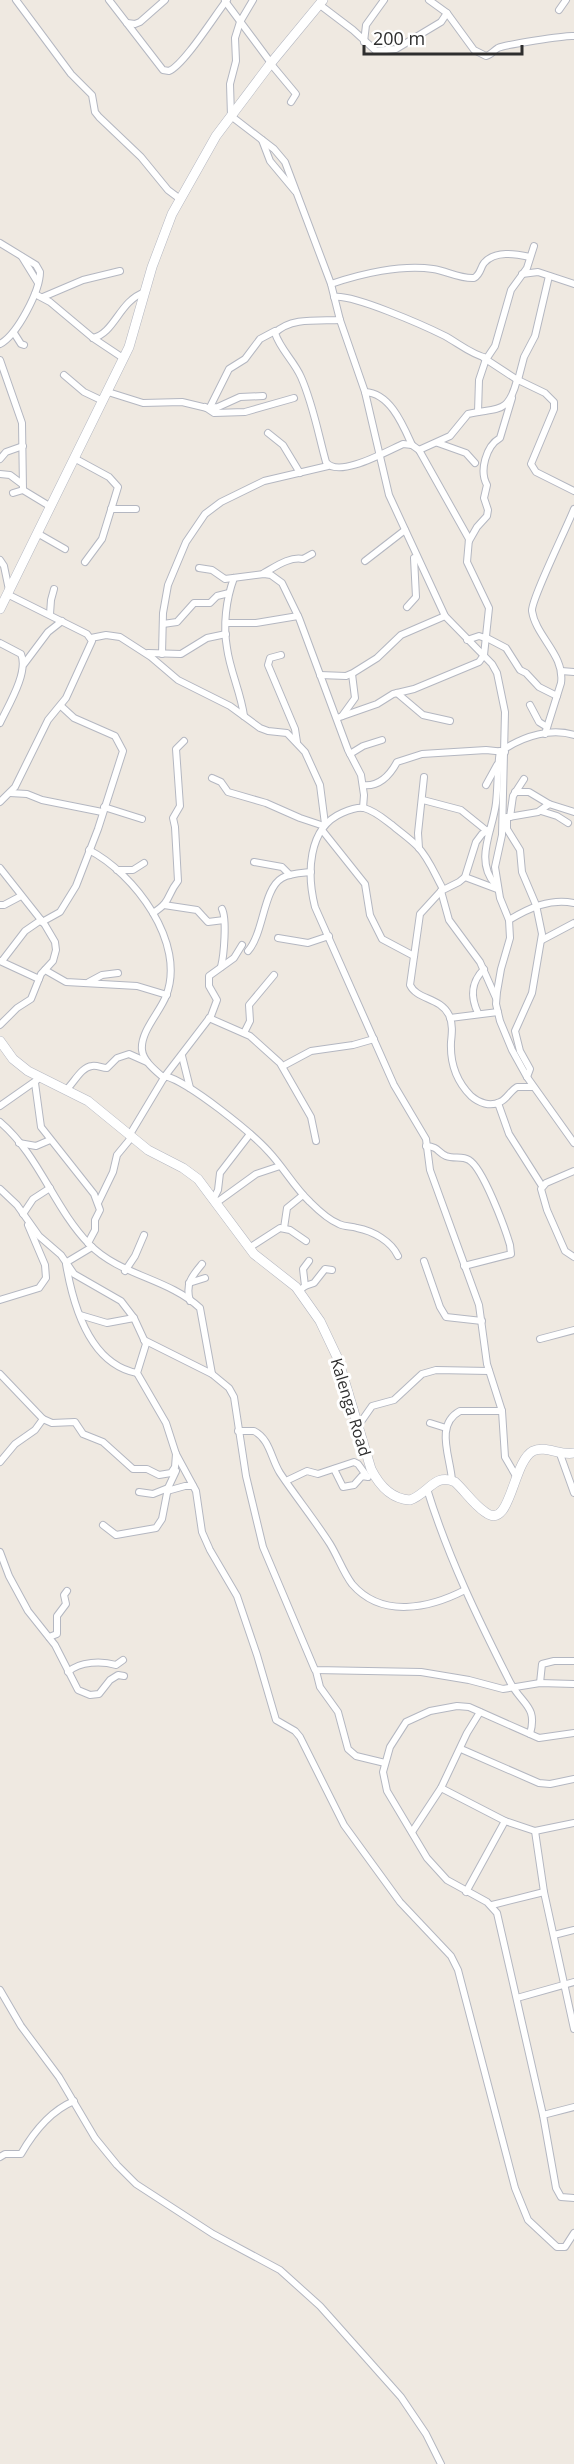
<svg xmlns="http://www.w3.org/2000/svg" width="574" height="2464" font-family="'Open Sans',sans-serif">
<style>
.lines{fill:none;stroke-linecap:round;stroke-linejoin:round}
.street-casing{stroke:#b4b7c1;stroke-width:8}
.secondary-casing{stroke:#b4b7c1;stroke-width:10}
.street{stroke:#fff;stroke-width:6}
.secondary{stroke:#fff;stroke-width:9}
.labels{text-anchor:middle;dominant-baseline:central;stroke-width:6;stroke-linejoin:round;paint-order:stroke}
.street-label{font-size:16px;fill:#2e2e2e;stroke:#fff}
</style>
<rect width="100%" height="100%" fill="#efe9e1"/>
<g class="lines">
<g class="street-casing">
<g id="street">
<polyline points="16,0 71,74 92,95 95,112 99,117 141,157 168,190 180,199"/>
<path d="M109 0 163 70 169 71C184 65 215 15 227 0"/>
<polyline points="253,0 240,22 235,38 236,61 230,84 231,116 274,149 285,162 331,284 340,320 365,392 389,495 445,616 492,664 497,673 505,712 502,835 495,867 500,898 509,920 510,938 501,969 497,992 496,1004 500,1021 512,1050 527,1077 574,1143"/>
<path d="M429 0 447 13 474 50 486 56C491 55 493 51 498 48 504 45 566 35 574 36"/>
<polyline points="225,1 271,63"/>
<polyline points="320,5 353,30 376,51 396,49 441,22 447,13"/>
<polyline points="559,10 566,0"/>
<polyline points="127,23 135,24 140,22 165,0"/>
<polyline points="364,42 366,25 384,0"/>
<polyline points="271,64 296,94 291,102"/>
<polyline points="262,140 270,161 295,191"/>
<path d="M0 243 36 265 40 272C40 291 17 335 0 344"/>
<polyline points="22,257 38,283"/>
<polyline points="522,274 538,272 574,284"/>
<path d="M331 284C360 274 402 264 433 269 447 271 460 279 474 278 481 274 480 268 484 263 495 250 516 254 530 257"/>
<polyline points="35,294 50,302 93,338 123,358"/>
<polyline points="43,297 83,280 120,271"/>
<path d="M334 297C353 294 425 326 445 336 458 343 472 355 487 358L495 346 511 290 527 268 534 246"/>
<polyline points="14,333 21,344 24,345"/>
<path d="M93 338C115 333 119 301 145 292"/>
<polyline points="484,358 516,379 545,393 554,402 554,409 531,464 536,472 574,491"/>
<polyline points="0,360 22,423 23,490 51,507"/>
<polyline points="64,375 84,392 103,401"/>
<polyline points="518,380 524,357 535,336 549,276"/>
<polyline points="108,392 143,403 182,402 207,408 218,407 240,397 263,396"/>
<path d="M365 392C390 393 403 425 412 445"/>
<polyline points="205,407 214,413 245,412 294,398"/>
<polyline points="210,407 229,369 245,359 260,339 275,331"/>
<polyline points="478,412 479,380 486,359"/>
<polyline points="268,433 283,445 300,473"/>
<polyline points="438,443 466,453 475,463"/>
<path d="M419 450 450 436 468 414C498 407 508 415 517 380"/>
<polyline points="74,458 109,477 118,487 102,539 85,562"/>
<polyline points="0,459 6,452 23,446"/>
<polyline points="0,474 10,475 22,484"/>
<polyline points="13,493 23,490"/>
<polyline points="111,509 136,509"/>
<polyline points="37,533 65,549"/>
<path d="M469 541 477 527 487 516 488 510 484 498 487 485C479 471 486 446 500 438L512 398"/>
<polyline points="0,560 4,566 9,590"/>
<polyline points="365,561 405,530"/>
<polyline points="199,568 212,570 225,579 264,574 271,575 282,583 299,618 348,750 361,775 364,795 363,808"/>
<path d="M264 573C275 567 290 556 303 559L312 554"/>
<path d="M234 578C226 599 223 626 227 648 230 671 241 693 244 716"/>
<polyline points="407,607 416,597 414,558"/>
<polyline points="50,614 51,600 54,589"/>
<polyline points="227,623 256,623 298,616"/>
<polyline points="163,624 177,622 194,603 210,603 217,596 229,593"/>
<polyline points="485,637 506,648 520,670 526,673 539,687 557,696"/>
<polyline points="91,638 106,635 120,637 151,657 178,680 230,706 260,728 268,731 287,733 305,752 320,785 325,824"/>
<polyline points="467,640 479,636 485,638"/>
<path d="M0 643 21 654C29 672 8 706 0 723"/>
<polyline points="148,653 181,654 207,638 226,634"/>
<polyline points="162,654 163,613 168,585 186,542 205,514 221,502 264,481 328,466"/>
<polyline points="281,655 270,658 268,665 295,729 297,742"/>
<polyline points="24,664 48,632 62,621"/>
<polyline points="561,671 574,672"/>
<polyline points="320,675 346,676 353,673 377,658 401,635 445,616"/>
<polyline points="397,693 423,715 450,721"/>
<polyline points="530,705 539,722 547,727"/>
<polyline points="342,716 355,698 352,674"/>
<path d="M337 718 377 704 393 694 414 689 479 662 484 655 489 608 467 562 469 539 419 450 412 445 403 444C387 451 338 479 326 462 318 433 313 404 301 377 294 361 280 349 275 333 291 317 319 321 340 320"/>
<path d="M545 734 561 683C565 655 536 637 532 611 531 600 567 527 574 509"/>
<path d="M506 748C525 736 551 728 574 735"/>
<polyline points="350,754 363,746 382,740"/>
<polyline points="212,778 221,782 228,792 266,803 300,818 324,826"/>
<path d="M363 785C380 787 390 775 397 762L422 754 486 750 505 752"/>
<polyline points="486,785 497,765"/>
<polyline points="515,792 529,792 549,804"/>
<polyline points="10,793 27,794 42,800 102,812"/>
<polyline points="423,800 461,810 487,831"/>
<polyline points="0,802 15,787 48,720 66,698 92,641 87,634 7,594"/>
<polyline points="104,807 142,819"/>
<polyline points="541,811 557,816 568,823"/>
<polyline points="507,817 507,829 520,850 522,872 536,905 542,934 532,993 515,1031 520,1051 530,1069 527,1077"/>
<polyline points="510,817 513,796 524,779"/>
<polyline points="503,818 538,812 549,804 574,812"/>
<path d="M490 829 482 834 476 842 465 877 459 882 441 891 420 914 410 985C417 1000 440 997 449 1015 453 1024 452 1033 451 1042 450 1063 456 1081 471 1096 479 1103 490 1107 500 1102 507 1099 510 1091 517 1087H533"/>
<polyline points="322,830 365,884 370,915 382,939 414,956"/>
<polyline points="419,848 418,833 424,777"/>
<path d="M89 850C134 873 187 943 166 996 160 1012 140 1032 142 1050 143 1061 156 1071 164 1078"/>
<polyline points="254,862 282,867 290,875"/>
<polyline points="0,868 45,925 55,942 56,950 53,961 41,974 31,999 17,1008 0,1025"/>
<polyline points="117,870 133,870 144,863"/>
<polyline points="465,877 497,889"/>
<path d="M495 884C474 860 493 830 496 803 498 786 497 769 500 751"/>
<path d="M443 889C435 875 429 858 417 846 409 838 400 832 392 825 384 819 375 811 364 808 357 807 349 810 342 813 307 828 307 875 315 907L394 1085 426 1139 430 1170 479 1305 487 1364 502 1411 505 1457 516 1476"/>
<polyline points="441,891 449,920 480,962 496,998"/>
<polyline points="0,905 4,905 21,896"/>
<polyline points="164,905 197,910 208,922 224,920"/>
<path d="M153 913C172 901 166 896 178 881L175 827 173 818 180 806 176 749 184 741"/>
<path d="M509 920C529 908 550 898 574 903"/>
<polyline points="42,922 60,912 76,886 98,829 123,751 115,736 74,718 61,706"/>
<polyline points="278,938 308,943 329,936"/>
<polyline points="542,940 574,923"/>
<path d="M248 951C264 933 263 889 282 878 290 873 302 873 311 872"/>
<polyline points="0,961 39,979"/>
<polyline points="2,961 25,931 41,920"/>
<path d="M221 967C224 955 227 919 222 909"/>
<polyline points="45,970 66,982 137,986 167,995"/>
<polyline points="89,982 102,975 118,973"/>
<path d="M478 1013C470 996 471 982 484 969"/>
<polyline points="209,1018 250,1036 280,1063 311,1117 316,1141"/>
<polyline points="450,1018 498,1012"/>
<polyline points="244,1033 250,1021 249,1005 274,975"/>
<polyline points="182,1056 190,1088"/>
<polyline points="283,1066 311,1051 353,1045 374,1039"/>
<path d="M165 1076C189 1082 252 1133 269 1152 284 1168 294 1187 310 1202 318 1210 329 1220 339 1224 345 1227 351 1226 357 1228 373 1231 391 1241 398 1256"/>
<polyline points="35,1083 41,1127 94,1194 100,1210 95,1220 95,1230 88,1243"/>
<path d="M66 1090C74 1083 81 1067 92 1066 97 1065 102 1068 107 1068L117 1058 129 1054 147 1062"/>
<polyline points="498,1103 509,1134 542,1186"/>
<polyline points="0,1106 37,1080"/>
<path d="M0 1122C39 1155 54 1208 89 1244 120 1276 168 1278 200 1308L212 1374 229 1388 234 1397 246 1476 263 1547 315 1670 421 1672 469 1680 503 1689 540 1683 574 1684"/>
<polyline points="129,1136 165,1076 211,1016 217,1000 209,986 209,976 234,958 242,945"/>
<polyline points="19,1143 36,1146 50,1140"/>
<path d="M426 1146C439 1147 437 1152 446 1156 454 1159 462 1156 469 1160 483 1168 505 1228 510 1245L511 1254 464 1266"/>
<polyline points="574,1171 546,1183 541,1189 547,1210 565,1251 574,1257"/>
<polyline points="0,1189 17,1205 39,1236 61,1255 74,1274 121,1301 134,1318 146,1344 137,1373 166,1423 176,1454 196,1491 202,1532 210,1550 237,1596 257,1655 276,1720 295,1731 300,1737 344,1825 400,1902 451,1956 458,1970 515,2188 528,2220 557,2247 565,2247 574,2233"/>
<polyline points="213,1200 218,1190 220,1173 250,1134"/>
<polyline points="98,1203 113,1172 117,1155 131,1138"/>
<polyline points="216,1203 256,1174 280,1166"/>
<polyline points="23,1214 33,1199 50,1188"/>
<polyline points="284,1228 287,1208 303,1195"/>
<polyline points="249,1248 280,1228 290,1230 306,1241"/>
<polyline points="424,1261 440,1307 446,1317 482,1321"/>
<polyline points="67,1262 92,1247"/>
<path d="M66 1264C73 1305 89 1364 137 1373"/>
<polyline points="125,1271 135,1256 144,1235"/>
<polyline points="189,1283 205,1278"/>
<polyline points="305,1286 303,1269 309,1261"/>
<polyline points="299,1291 305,1286 314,1283 325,1269 332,1270"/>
<polyline points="0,1300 39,1288 46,1278 45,1265 28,1225"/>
<path d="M190 1301C185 1284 192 1276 202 1264"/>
<polyline points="80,1315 107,1323 134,1318"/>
<polyline points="540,1339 574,1330"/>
<polyline points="144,1340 212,1374"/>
<polyline points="0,1374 43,1419 52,1423 75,1422 83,1434 103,1442 133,1469 147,1469 159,1475 171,1473 175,1467 176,1454"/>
<polyline points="430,1423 446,1428"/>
<polyline points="358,1426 372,1406 394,1400 422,1374 436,1370 489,1371"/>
<path d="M238 1431H254C270 1439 271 1459 280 1473 296 1497 314 1519 330 1544 338 1557 343 1572 352 1584 382 1619 430 1608 465 1590"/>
<polyline points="560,1454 574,1493"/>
<polyline points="0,1462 15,1444 35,1430 43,1419"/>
<polyline points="334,1469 343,1487 354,1485 362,1476 368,1477"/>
<polyline points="286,1481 307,1471 318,1474 354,1462 358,1464 366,1475"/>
<path d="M452 1481C451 1458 434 1425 460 1411H502"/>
<path d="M427 1489C448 1557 478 1619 510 1682 522 1705 538 1706 530 1734"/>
<polyline points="167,1491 185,1486 193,1486"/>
<polyline points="139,1492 153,1494 168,1488 176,1471"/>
<polyline points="103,1525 116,1535 156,1528 162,1519 168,1488"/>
<polyline points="0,1552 9,1576 28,1611 55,1645 78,1690 90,1695 99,1694 110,1680 118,1675 124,1676"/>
<polyline points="49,1637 57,1634 57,1616 66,1604 64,1595 67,1591"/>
<polyline points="316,1671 320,1687 338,1712 348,1749 356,1756 385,1763"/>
<path d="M68 1672C80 1661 102 1661 116 1665L123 1660"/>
<polyline points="540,1683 542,1664 554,1661 574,1661"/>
<polyline points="574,1733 539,1738 469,1707 457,1706 430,1711 406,1722 390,1747 383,1772 387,1791 427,1858 447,1880 487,1902 497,1913 543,2115 556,2188 561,2197 574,2198"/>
<polyline points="461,1749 539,1783 550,1784 574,1779"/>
<polyline points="441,1788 505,1821 535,1831 574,1823"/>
<polyline points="535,1831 544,1892 574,2029"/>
<polyline points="412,1832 441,1788 467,1733 480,1712"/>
<polyline points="466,1892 505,1821"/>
<polyline points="492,1905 544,1892"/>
<polyline points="554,1935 574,1930"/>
<polyline points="0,1990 21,2026 59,2077 95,2138 117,2165 136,2184 213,2234 280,2270 320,2306 401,2397 426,2434 441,2464"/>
<polyline points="517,1998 574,1982"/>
<polyline points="543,2115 574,2107"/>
<path d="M0 2157 5 2154H21C33 2133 50 2111 74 2101"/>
</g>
</g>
<g class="secondary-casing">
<g id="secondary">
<polyline points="0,609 129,347 152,267 172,214 216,136 271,63 323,0"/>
<path d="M0 1041 13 1059 28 1071 88 1101 148 1150 183 1168 198 1179 254 1254 296 1287 320 1321 338 1359 371 1469C379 1485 391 1499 410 1500 428 1494 435 1472 455 1482 465 1491 473 1504 485 1512 511 1532 512 1462 533 1451 546 1445 560 1456 574 1453"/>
</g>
</g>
<use href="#street" class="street"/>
<use href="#secondary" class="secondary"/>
</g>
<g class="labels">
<g class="street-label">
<text transform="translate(351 1407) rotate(73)">Kalenga Road</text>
</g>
</g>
<path d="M364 45v9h158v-9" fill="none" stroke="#2e2e2e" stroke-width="3"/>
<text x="373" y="45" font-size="18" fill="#2e2e2e" stroke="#ffffff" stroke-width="4.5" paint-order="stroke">200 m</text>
</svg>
